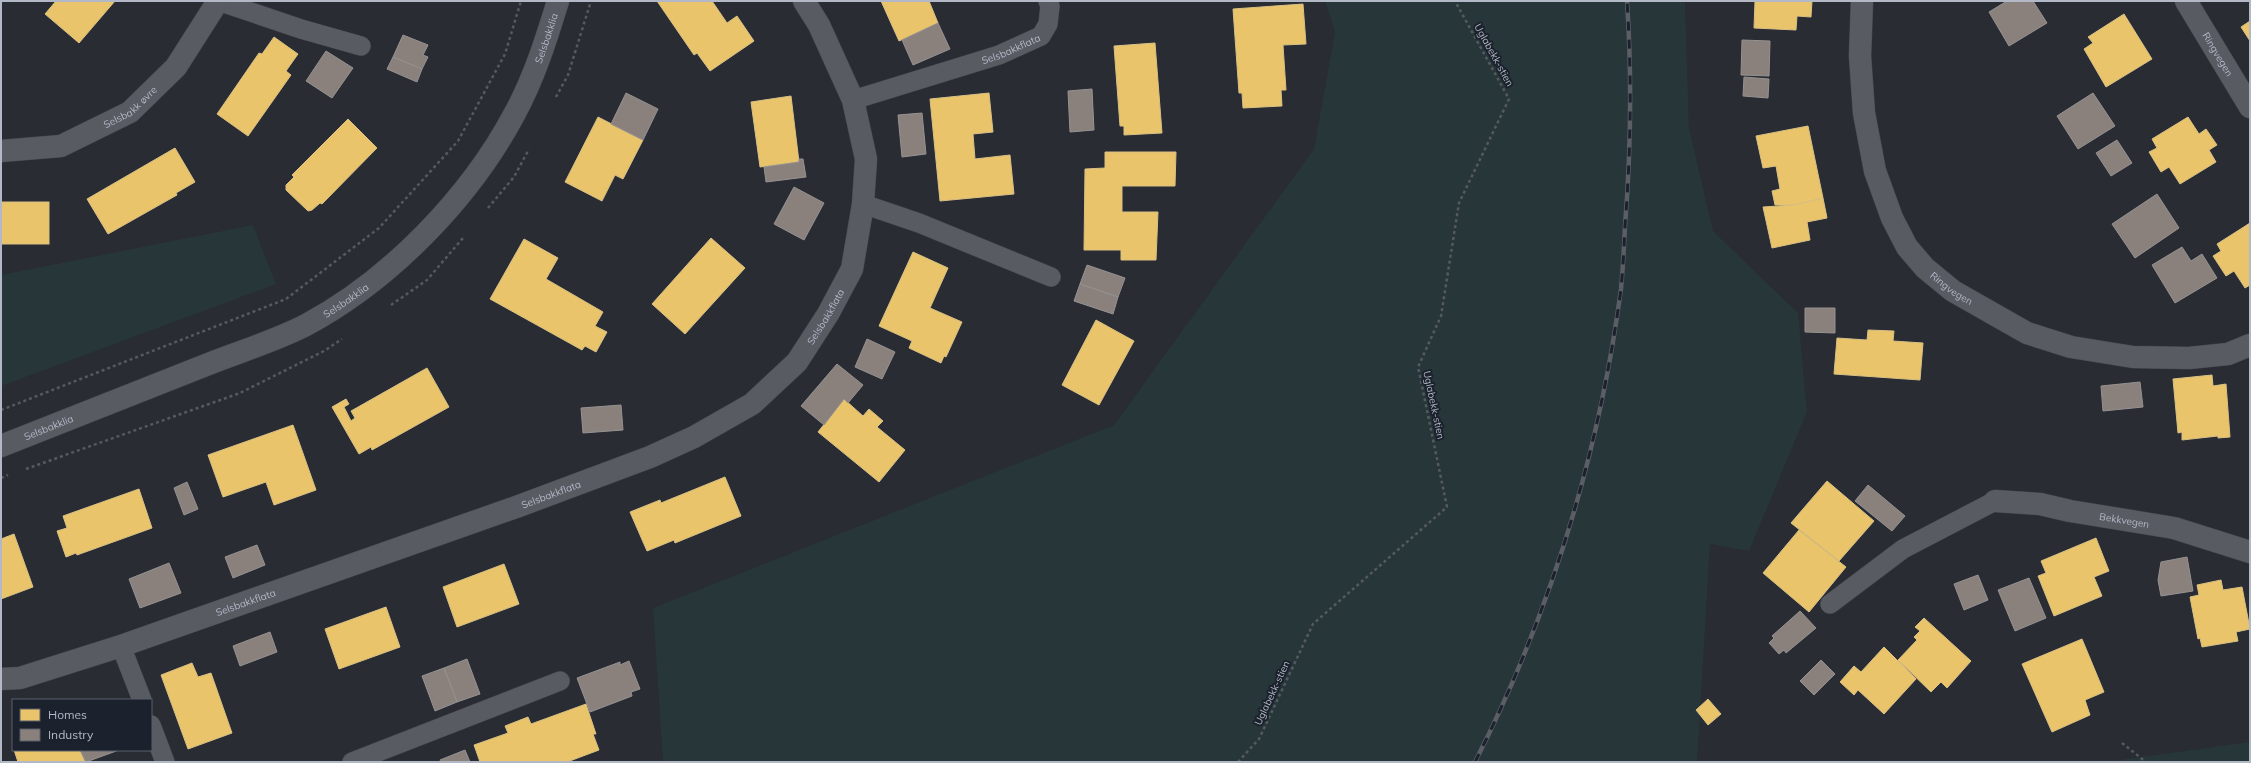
<svg xmlns="http://www.w3.org/2000/svg" width="2251" height="763" font-family="Mulish,sans-serif">
<style>
.green{fill:#263639}
.homes{fill:#e9c46a;stroke:#d8c085}
.industry{fill:#8a817c;stroke:#969292}
.lines{fill:none;stroke-linecap:round;stroke-linejoin:round}
.service-casing{stroke:#45474c;stroke-width:20}
.minor-casing{stroke:#45474c;stroke-width:23}
.tertiary-casing{stroke:#45474c;stroke-width:23}
.path{stroke:#555a5f;stroke-width:2.5;stroke-dasharray:3 3;stroke-linecap:butt}
.service{stroke:#585b62;stroke-width:19}
.minor{stroke:#585b62;stroke-width:22}
.tertiary{stroke:#585b62;stroke-width:22}
.rail-casing{stroke:#5c5e65;stroke-width:4.5}
.rail{stroke:#1c222d;stroke-width:3;stroke-dasharray:9;stroke-linecap:butt}
.labels{text-anchor:middle;dominant-baseline:central;stroke-width:4;stroke-linejoin:round;paint-order:stroke}
.street-label{font-size:10px;fill:#b2b8c5;stroke:#1c222d}
</style>
<rect width="100%" height="100%" fill="#292c33"/>
<g class="green">
<polygon points="1325,1 1685,1 1689,128 1713,231 1798,313 1807,412 1749,551 1710,544 1697,762 663,762 653,608 1114,425 1314,149 1335,32"/>
<polygon points="253,225 276,284 1,386 1,275"/>
<polygon points="2250,742 2250,762 2105,762"/>
</g>
<g class="homes">
<polygon points="56,1 115,1 79,43 45,14"/>
<polygon points="657,1 712,1 727,23 737,16 754,41 710,71 697,53 694,55"/>
<polygon points="881,1 929,1 938,23 899,41"/>
<polygon points="1755,1 1812,1 1811,17 1797,16 1796,30 1754,28"/>
<polygon points="1303,4 1306,44 1283,45 1286,90 1281,90 1282,106 1243,108 1242,93 1239,93 1233,9"/>
<polygon points="2124,14 2152,59 2106,87 2084,49 2093,43 2088,37"/>
<polygon points="2250,21 2250,41 2241,27"/>
<polygon points="274,37 298,54 286,71 291,75 248,136 217,114 259,53 262,54"/>
<polygon points="1155,43 1162,133 1124,135 1124,126 1120,126 1114,46"/>
<polygon points="989,93 993,132 973,134 975,159 1010,155 1014,194 940,201 930,99"/>
<polygon points="791,96 799,162 760,167 751,102"/>
<polygon points="598,117 643,140 623,179 615,175 602,201 565,182"/>
<polygon points="2188,117 2199,134 2206,129 2217,145 2209,150 2216,162 2180,184 2169,167 2161,172 2149,152 2157,148 2152,139"/>
<polygon points="348,119 377,148 322,204 320,203 312,210 308,211 286,190 286,185 294,177 292,175"/>
<polygon points="1808,126 1823,198 1794,205 1775,205 1772,191 1780,189 1776,166 1763,168 1756,136"/>
<polygon points="175,148 195,182 176,193 177,195 108,234 87,199"/>
<polygon points="1105,152 1176,152 1175,186 1122,186 1122,212 1158,212 1156,260 1121,260 1121,250 1084,250 1085,169 1105,168"/>
<polygon points="1823,198 1827,218 1807,222 1810,240 1772,248 1763,207 1794,205"/>
<rect x="1" y="202" width="48" height="42"/>
<polygon points="2250,223 2250,285 2245,288 2234,271 2226,276 2213,256 2221,251 2217,244"/>
<polygon points="711,238 745,268 685,334 652,304"/>
<polygon points="524,239 558,258 546,279 603,312 595,326 607,332 596,352 585,346 582,350 490,299"/>
<polygon points="913,252 948,268 930,308 962,322 946,357 944,356 941,363 909,348 912,341 879,326"/>
<polygon points="1096,320 1134,341 1099,405 1062,385"/>
<polygon points="1868,330 1894,331 1893,341 1923,343 1920,380 1834,374 1837,338 1867,340"/>
<polygon points="427,368 449,407 372,450 371,447 359,454 332,407 346,399 349,404 344,407 351,421 355,418 351,411"/>
<polygon points="2212,375 2213,386 2226,384 2230,437 2218,438 2218,436 2182,440 2182,432 2178,433 2173,379"/>
<polygon points="844,399 863,416 869,409 883,421 877,427 905,450 879,482 818,432"/>
<polygon points="293,425 316,490 274,505 266,482 223,497 208,455"/>
<polygon points="725,477 741,516 675,543 674,540 647,551 630,512 660,500 661,503"/>
<polygon points="1827,481 1874,521 1839,561 1791,523"/>
<polygon points="139,489 152,528 77,555 76,553 66,557 57,531 67,528 63,516"/>
<polygon points="1799,530 1846,567 1809,612 1763,573"/>
<polygon points="14,534 33,587 1,599 1,539"/>
<polygon points="2096,538 2109,571 2094,577 2102,596 2054,616 2038,576 2046,573 2041,561"/>
<polygon points="504,564 519,604 457,627 443,587"/>
<polygon points="2221,580 2223,590 2242,587 2250,629 2236,632 2238,641 2202,647 2200,638 2198,639 2190,597 2199,595 2197,585"/>
<polygon points="386,607 400,647 339,669 325,629"/>
<polygon points="1924,618 1971,661 1947,688 1941,682 1931,692 1898,660 1917,640 1914,637 1920,631 1915,627"/>
<polygon points="2082,639 2104,692 2085,700 2090,715 2052,732 2022,664"/>
<polygon points="1884,647 1916,679 1884,714 1858,690 1854,695 1840,682 1854,666 1861,672"/>
<polygon points="192,663 198,677 211,673 232,733 188,749 161,675"/>
<polygon points="1708,699 1721,714 1708,725 1696,710"/>
<polygon points="586,704 596,734 593,734 599,750 567,762 480,762 474,745 508,733 505,726 528,717 531,724"/>
<polygon points="14,750 80,750 85,762 18,762"/>
</g>
<g class="industry">
<polygon points="2007,1 2033,1 2047,23 2009,46 1989,12"/>
<polygon points="938,23 950,49 913,65 902,40"/>
<polygon points="403,35 428,45 423,55 428,57 422,69 393,57"/>
<polygon points="1742,40 1770,41 1769,76 1741,75"/>
<polygon points="326,51 353,68 332,98 306,81"/>
<polygon points="393,57 422,69 417,82 387,69"/>
<polygon points="1744,77 1769,79 1768,98 1743,96"/>
<polygon points="1092,89 1094,130 1070,132 1068,91"/>
<polygon points="626,93 658,109 643,140 611,124"/>
<polygon points="2093,93 2115,126 2078,149 2057,116"/>
<polygon points="922,113 926,154 902,157 898,115"/>
<polygon points="2117,140 2132,163 2111,176 2096,153"/>
<polygon points="799,159 803,159 806,177 766,182 764,167 799,162"/>
<polygon points="794,187 824,203 804,240 774,224"/>
<polygon points="2157,194 2179,228 2135,258 2112,224"/>
<polygon points="2182,247 2191,261 2202,254 2217,278 2175,303 2152,265"/>
<polygon points="1087,265 1125,278 1118,297 1080,284"/>
<polygon points="1080,284 1118,297 1113,314 1074,301"/>
<polygon points="1805,308 1835,308 1835,333 1805,332"/>
<polygon points="867,339 895,352 882,379 855,367"/>
<polygon points="837,364 863,385 848,403 844,399 824,425 801,406"/>
<polygon points="2140,382 2143,407 2103,411 2101,386"/>
<polygon points="621,405 623,430 583,433 581,408"/>
<polygon points="187,482 198,509 184,515 174,488"/>
<polygon points="1868,485 1905,516 1892,531 1855,501"/>
<polygon points="257,545 265,565 233,578 225,557"/>
<polygon points="2187,557 2193,591 2161,596 2158,580 2161,562"/>
<polygon points="169,563 181,593 140,608 129,579"/>
<polygon points="1978,575 1988,600 1964,610 1954,584"/>
<polygon points="2029,578 2046,618 2015,631 1998,590"/>
<polygon points="1800,611 1816,628 1786,653 1784,650 1779,654 1769,643 1774,638 1772,636"/>
<polygon points="270,632 277,652 240,666 233,646"/>
<polygon points="467,659 480,694 457,702 444,668"/>
<polygon points="1821,660 1835,674 1814,695 1800,681"/>
<polygon points="629,661 640,689 631,692 632,696 590,712 577,678 620,662 620,665"/>
<polygon points="444,668 457,702 435,711 422,676"/>
<polygon points="80,750 119,750 86,762"/>
<polygon points="465,750 470,762 441,762 440,760"/>
</g>
<g class="lines">
<g class="service-casing">
<g id="service">
<polyline points="218,1 301,29 361,46"/>
<path id="s1" d="M853 100 999 55 1041 36 1048 24 1050 6 1048 1"/>
<polyline points="863,204 919,223 1051,277"/>
<polyline points="1830,604 1903,549 1995,501"/>
<polyline points="121,646 142,700"/>
<polyline points="151,725 165,762"/>
<polyline points="352,762 560,681"/>
</g>
</g>
<g class="minor-casing">
<g id="minor">
<path id="s2" d="M1862 1 1860 56 1864 113 1875 171 1892 218 1907 247 1925 268 1953 291 2027 333 2071 347 2133 357 2189 358 2228 354 2250 345"/>
<path id="s3" d="M2186 1 2250 107"/>
<path id="s4" d="M1 151 61 146 130 112 176 67 218 1"/>
<path id="s5" d="M1995 501 2040 504 2070 511 2174 528 2250 552"/>
<path id="s6" d="M1 679 20 678 121 646 519 506 650 457 694 437 752 404 797 362 828 314 852 269 863 204 866 159 853 100 819 25 804 1"/>
</g>
</g>
<g class="tertiary-casing">
<g id="tertiary">
<path id="s7" d="M1 446C71 418 141 391 211 363 242 351 277 340 306 325 390 280 470 198 515 113 534 78 546 40 558 1"/>
</g>
</g>
<g class="path">
<polyline points="556,97 568,75 591,1"/>
<polyline points="488,208 514,177 529,149"/>
<polyline points="391,305 427,280 463,238"/>
<polyline points="1,410 286,299 379,228 458,141 505,54 521,1"/>
<polyline points="26,469 240,393 324,351 342,339"/>
<polyline points="1,478 8,475"/>
<polyline points="2122,743 2146,762"/>
<polyline points="1238,762 1259,739 1313,624 1447,507 1418,367 1441,316 1459,203 1509,99 1455,1"/>
</g>
<use href="#service" class="service"/>
<use href="#minor" class="minor"/>
<use href="#tertiary" class="tertiary"/>
<g class="rail-casing">
<path id="rail" d="M1475 762C1550 614 1599 453 1621 289 1623 268 1624 247 1625 226 1631 150 1632 76 1627 1"/>
</g>
<use href="#rail" class="rail"/>
</g>
<g class="labels">
<g class="street-label">
<text stroke="none"><textPath href="#s7" startOffset="711">Selsbakklia</textPath></text>
<text stroke="none"><textPath href="#s1" startOffset="166">Selsbakkflata</textPath></text>
<text stroke="none"><textPath href="#s3" startOffset="62">Ringvegen</textPath></text>
<text transform="translate(1494 55) rotate(61)">Uglabekk-stien</text>
<text stroke="none"><textPath href="#s4" startOffset="140">Selsbakk øvre</textPath></text>
<text stroke="none"><textPath href="#s2" startOffset="315">Ringvegen</textPath></text>
<text stroke="none"><textPath href="#s7" startOffset="375">Selsbakklia</textPath></text>
<text stroke="none"><textPath href="#s6" startOffset="917">Selsbakkflata</textPath></text>
<text transform="translate(1434 405) rotate(78)">Uglabekk-stien</text>
<text stroke="none"><textPath href="#s7" startOffset="51">Selsbakklia</textPath></text>
<text stroke="none"><textPath href="#s6" startOffset="581">Selsbakkflata</textPath></text>
<text stroke="none"><textPath href="#s5" startOffset="131">Bekkvegen</textPath></text>
<text stroke="none"><textPath href="#s6" startOffset="257">Selsbakkflata</textPath></text>
<text transform="translate(1272 693) rotate(-65)">Uglabekk-stien</text>
</g>
</g>
<rect width="2251" height="763" fill="none" stroke="#b2b8c5" stroke-width="4"/>
<rect x="12" y="699" width="140" height="52" fill="#1c222d" stroke="#585e6a"/>
<rect x="20" y="709" width="20" height="12" fill="#e9c46a" stroke="#585e6a"/>
<text x="48" y="719" font-size="12" fill="#b2b8c5">Homes</text>
<rect x="20" y="729" width="20" height="12" fill="#8a817c" stroke="#585e6a"/>
<text x="48" y="739" font-size="12" fill="#b2b8c5">Industry</text>
</svg>
